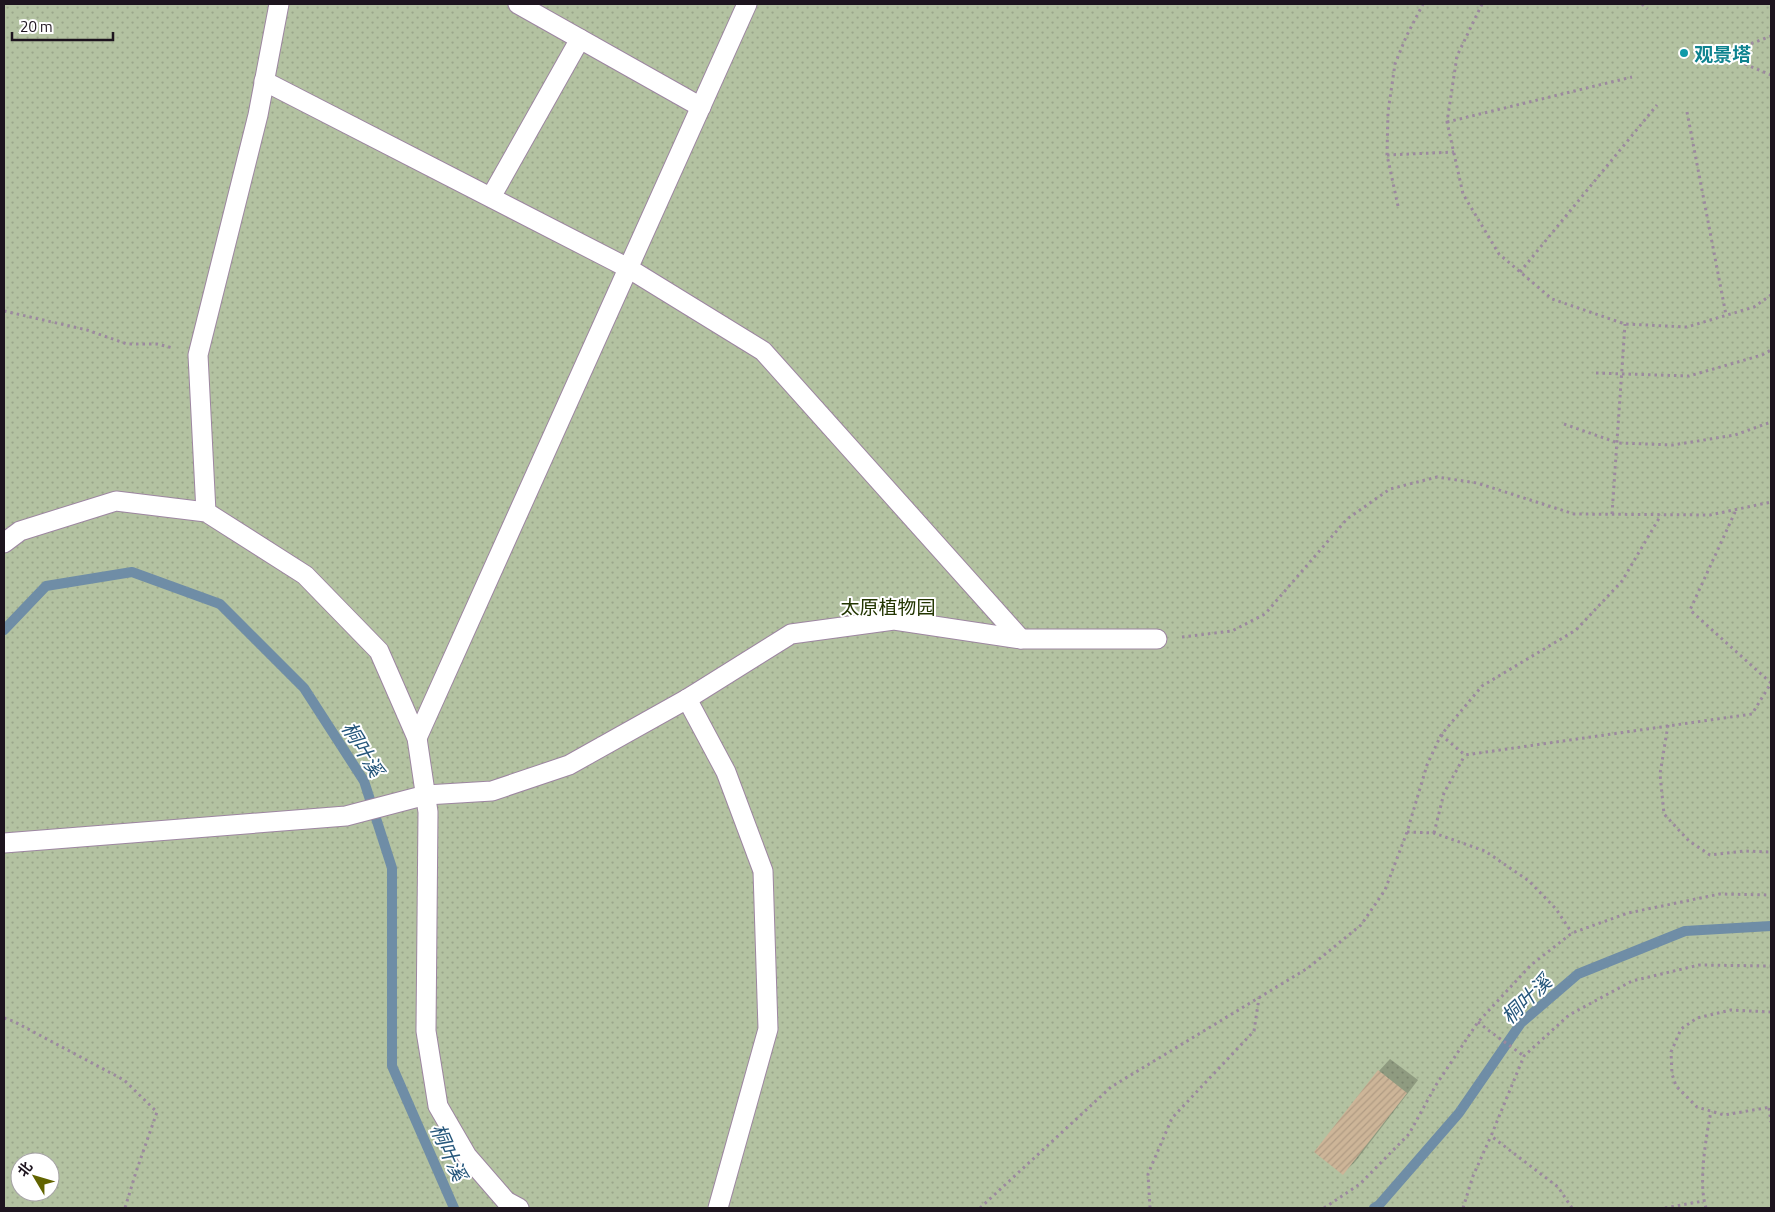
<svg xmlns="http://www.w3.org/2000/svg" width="1775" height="1212" font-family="'Titillium Web','Noto Sans SC',sans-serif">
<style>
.garden{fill:url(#garden-dots);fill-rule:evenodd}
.shadow{fill:#0003}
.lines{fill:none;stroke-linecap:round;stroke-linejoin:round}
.stream{stroke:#6f8da6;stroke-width:10}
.building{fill:url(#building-hatch)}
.service-casing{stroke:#9d86a1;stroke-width:21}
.path{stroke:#9c899f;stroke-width:3;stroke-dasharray:2.5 4;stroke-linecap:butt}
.service{stroke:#fff;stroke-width:19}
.culture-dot{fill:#0f9aa8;stroke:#fff;stroke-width:2}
.labels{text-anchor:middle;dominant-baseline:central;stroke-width:4;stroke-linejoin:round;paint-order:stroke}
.culture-label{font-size:19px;font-weight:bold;fill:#0d838f;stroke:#fff;text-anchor:start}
.park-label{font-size:19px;fill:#223500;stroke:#fff}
.water-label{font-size:20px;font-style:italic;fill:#25567b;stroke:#fff}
</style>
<defs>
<pattern id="garden-dots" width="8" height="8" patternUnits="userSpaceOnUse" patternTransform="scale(1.25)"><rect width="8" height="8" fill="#b3c2a1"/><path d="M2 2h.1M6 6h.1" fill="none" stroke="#9aa68a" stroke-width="1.8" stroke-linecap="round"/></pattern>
<pattern id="building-hatch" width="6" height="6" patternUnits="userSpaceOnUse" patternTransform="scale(1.25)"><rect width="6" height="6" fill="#cdb598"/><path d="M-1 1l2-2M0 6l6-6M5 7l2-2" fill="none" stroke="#b09b83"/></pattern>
</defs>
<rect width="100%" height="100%" fill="#efd6f4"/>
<path class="garden" d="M4 4H1771V1208H4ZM20 1162H50V1192H20Z"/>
<polygon class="shadow" points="1390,1059 1418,1080 1355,1162 1343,1173 1379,1071"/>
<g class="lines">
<g class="stream">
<polyline points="4,630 46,586 132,572 220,604 304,688 364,781 392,868 392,1066 454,1208"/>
<polyline points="1374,1208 1379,1205 1459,1113 1521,1023 1578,974 1685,931 1771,926"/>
</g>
</g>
<polygon class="building" points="1378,1070 1407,1093 1343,1175 1314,1152"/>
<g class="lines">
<g class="service-casing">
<g id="service">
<polyline points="518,4 701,107"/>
<polyline points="264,81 628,268 763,351 1021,639"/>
<polyline points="491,197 580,39"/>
<polyline points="206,512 198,355 258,115 279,4"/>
<polyline points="4,543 20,531 116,501 206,512 305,575 379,651 417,738 428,812 426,1031 438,1106 467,1156 506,1201 519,1208"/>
<polyline points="687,699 726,772 763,871 768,1029 718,1208"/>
<polyline points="417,738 747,4"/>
<polyline points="4,843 346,816 426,795 492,791 569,765 687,699 791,634 894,620 1021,639 1157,639"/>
</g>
</g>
<g class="path">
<polyline points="1482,4 1457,56 1447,122 1463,194 1499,254 1552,299 1625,324 1687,327 1754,307 1771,295"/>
<polyline points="1642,4 1647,9"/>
<polyline points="1745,46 1771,36"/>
<polyline points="1745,64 1771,75"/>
<polyline points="1687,112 1726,315"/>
<polyline points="1447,122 1632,77"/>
<polyline points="1387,155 1454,152"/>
<polyline points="1398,206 1387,155 1388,112 1395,64 1406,37 1423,4"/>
<polyline points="1520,272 1657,105"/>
<polyline points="4,311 87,330 127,344 157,344 173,348"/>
<polyline points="1596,373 1689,376 1762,355 1771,350"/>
<polyline points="1564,424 1618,443 1673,445 1735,435 1771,422"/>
<polyline points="1612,514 1625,324"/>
<polyline points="1182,637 1232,631 1265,614 1347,519 1390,489 1437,477 1477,483 1574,514 1710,515 1771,502"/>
<polyline points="1668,725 1660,774 1664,814 1689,841 1710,855 1744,851 1771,852"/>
<polyline points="1441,735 1465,755 1752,714 1771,683 1690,610 1736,510"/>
<polyline points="1407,832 1434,833 1485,851 1529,881 1556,909 1572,933"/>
<polyline points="1434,833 1444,793 1465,755"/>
<polyline points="1771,1012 1731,1010 1697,1018 1681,1029 1671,1052 1672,1074 1676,1086 1697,1107 1724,1115 1771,1107"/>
<polyline points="4,1018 13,1021 124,1080 157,1112 136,1172 125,1208"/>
<polyline points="1478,1022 1488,1030 1524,1056"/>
<polyline points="1769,1108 1771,1122"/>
<polyline points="980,1208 1111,1087 1308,968 1361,925 1385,890 1407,832 1427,765 1441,735 1482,686 1576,630 1622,581 1661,515"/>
<polyline points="1150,1208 1148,1174 1172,1118 1254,1031 1259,998"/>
<polyline points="1324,1208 1360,1184 1409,1134 1436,1085 1478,1022 1531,965 1572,933 1628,913 1720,894 1771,895"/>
<polyline points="1463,1208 1473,1176 1491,1136"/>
<polyline points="1572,1208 1558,1187 1491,1136 1524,1056 1569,1015 1632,981 1699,965 1771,966"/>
<polyline points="1665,1208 1703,1201"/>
<path d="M1706 1208C1698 1183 1706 1138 1711 1111"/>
</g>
<use href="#service" class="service"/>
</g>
<circle class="culture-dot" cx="1684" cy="53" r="5"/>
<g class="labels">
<g class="culture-label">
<text x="1694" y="53">观景塔</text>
</g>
<g class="park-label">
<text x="888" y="606">太原植物园</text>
</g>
<g class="water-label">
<text transform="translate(363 749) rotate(59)">桐叶溪</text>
<text transform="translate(1526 999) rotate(-44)">桐叶溪</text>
<text transform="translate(449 1152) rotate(66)">桐叶溪</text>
</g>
</g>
<rect width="1775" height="1212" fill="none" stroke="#1d141e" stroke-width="10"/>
<g transform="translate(35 1177) rotate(308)"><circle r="24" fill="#ffffff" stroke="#a5a1a5"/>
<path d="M0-4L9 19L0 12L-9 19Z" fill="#626400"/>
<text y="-8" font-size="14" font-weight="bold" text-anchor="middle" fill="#1d141e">北</text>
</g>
<path d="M12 32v8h101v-8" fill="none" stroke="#1d141e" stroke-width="2.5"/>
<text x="20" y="32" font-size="15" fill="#1d141e" stroke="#ffffff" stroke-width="4" paint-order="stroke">20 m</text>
</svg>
